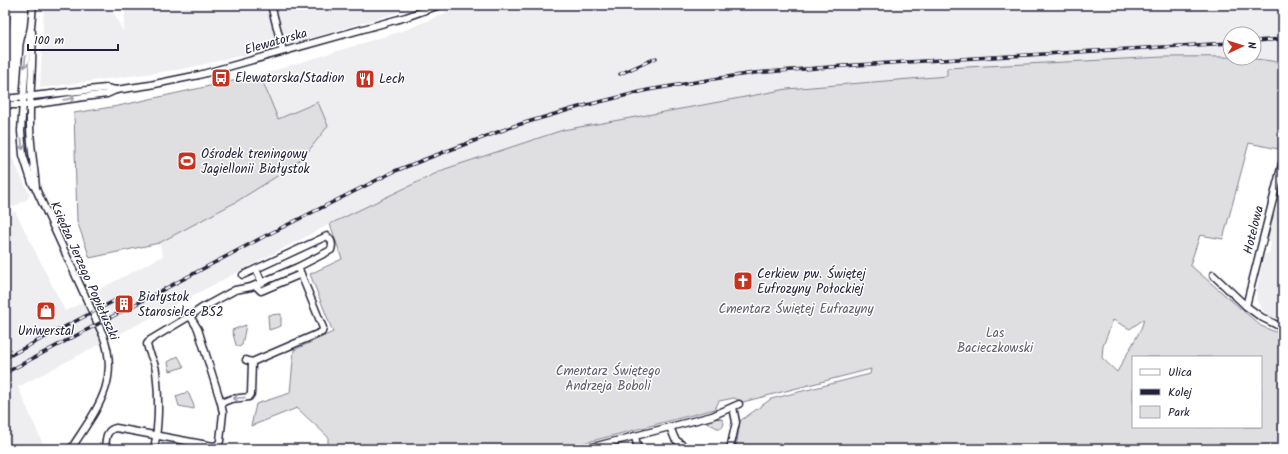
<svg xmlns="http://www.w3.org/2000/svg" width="1288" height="454" font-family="Kalam,sans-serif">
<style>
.built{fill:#eeeef1}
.green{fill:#dfdfe2;stroke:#80808e;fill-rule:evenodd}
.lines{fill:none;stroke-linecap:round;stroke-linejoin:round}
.minor-casing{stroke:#22223b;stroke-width:9}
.minor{stroke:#fff;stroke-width:6}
.rail-casing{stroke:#22223b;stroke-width:3.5}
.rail{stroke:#fff;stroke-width:2;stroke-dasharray:6;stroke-linecap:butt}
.oneway{stroke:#9c9ca7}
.labels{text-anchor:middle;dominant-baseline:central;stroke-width:3;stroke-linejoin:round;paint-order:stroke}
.street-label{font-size:13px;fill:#22223b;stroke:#fff}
.poi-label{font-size:13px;fill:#22223b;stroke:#fff;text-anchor:start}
.park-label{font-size:13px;fill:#5b5b6d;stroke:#fff}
</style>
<rect width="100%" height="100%" fill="#fff"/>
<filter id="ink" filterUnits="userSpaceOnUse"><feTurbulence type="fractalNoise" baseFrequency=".025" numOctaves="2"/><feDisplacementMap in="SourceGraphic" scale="8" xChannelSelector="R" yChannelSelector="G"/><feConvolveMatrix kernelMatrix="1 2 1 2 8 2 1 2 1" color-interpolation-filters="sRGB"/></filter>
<g filter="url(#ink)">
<g class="built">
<polygon points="44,5 66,5 66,6 67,5 110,5 123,31 126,5 423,5 287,45 183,69 40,88"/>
<polygon points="466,5 1283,5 1283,62 1264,59 1249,58 1254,58 1254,34 1230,34 1230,57 1213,57 948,68 948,76 787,89 703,105 563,130 440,172 330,224 18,387 45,449 33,449 29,446 5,442 5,217 15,211 65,311 82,303 90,294 163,256 159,243 236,202 290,168 306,154 328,127 318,102 278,119 260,75 405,30"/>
<polygon points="5,113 12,121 12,157 30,195 26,200 5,211"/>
<polygon points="1273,210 1283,212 1283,322 1268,316 1262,309 1256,299 1257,289 1264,255 1269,253 1271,244 1268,236"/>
</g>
<g class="green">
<polygon points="5,10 11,11 9,30 5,30"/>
<path d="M1163 57C1203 57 1243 55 1283 63V150L1249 143 1223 239 1200 235 1190 265 1261 326 1283 335V449H736L740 421 771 399 870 374 871 369 743 402 734 398 719 401 715 409 561 449H328V437L297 408 251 426 256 404 290 393 294 350 333 332 310 274 342 259 330 224 445 169 563 130 703 105 787 89 947 76V68ZM1144 319 1141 329 1117 372 1102 358 1103 346 1113 320 1130 329ZM1133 357H1261V427H1133Z"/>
<polygon points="260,75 278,119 318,102 328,126 306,154 290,168 236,202 159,243 90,258 77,221 74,113 118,106"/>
<polygon points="281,314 281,326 269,330 268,315"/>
<polygon points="246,325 242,345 239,347 236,345 232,330"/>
<polygon points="178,356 184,367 170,371 168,362"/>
<polygon points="188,392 194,406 194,409 179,406 176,396"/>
<polygon points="714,418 722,419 724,424 722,428 717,428 705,421"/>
</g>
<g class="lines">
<g class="minor-casing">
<g id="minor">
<path d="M33 5 31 27 27 45 21 131 23 155 32 183 36 189 103 335C121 383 95 411 71 449"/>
<polyline points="271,5 283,51"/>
<path d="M32 32C34 63 29 93 30 125 30 147 35 168 36 189"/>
<polyline points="5,99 106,88 116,90 150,85 199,75 406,17 440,5"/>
<polyline points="5,105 30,105 84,97 107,94 116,90"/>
<polyline points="243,275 256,269"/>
<polyline points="1213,275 1246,306 1261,317 1283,328"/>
<path d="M262 283 256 269 327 236C332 240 333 244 331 250L298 267"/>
<polyline points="256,286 261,291 301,274"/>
<polyline points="1246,306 1283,160"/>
<polyline points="190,316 202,308 235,290 251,287 298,267 323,328 322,332 252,362 246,360"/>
<polyline points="221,403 231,399 249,397 251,394 252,362"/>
<polyline points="670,427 675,439 687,449"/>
<polyline points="635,436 637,446 637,449"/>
<path d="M105 449C106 440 105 430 116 428L213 446 218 445 220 441 223 413 221 403 198 329 190 316 150 340 147 344C148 353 155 361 156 371 159 397 159 424 154 449"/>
<polyline points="585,449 712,416 739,404"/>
<polyline points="730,449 736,422 733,407"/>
</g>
</g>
<use href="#minor" class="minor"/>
<g class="rail-casing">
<g id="rail">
<polyline points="1254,41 1283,39"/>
<polyline points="620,74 656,58"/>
<polyline points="5,358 116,300"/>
<polyline points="5,373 265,236 395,171 431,157 514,126 579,107 648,90 720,78 754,73 856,65 1230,43"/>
</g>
</g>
<use href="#rail" class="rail"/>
</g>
<defs><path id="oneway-shaft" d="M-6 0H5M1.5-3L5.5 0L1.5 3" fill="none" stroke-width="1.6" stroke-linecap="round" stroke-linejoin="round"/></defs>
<g class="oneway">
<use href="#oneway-shaft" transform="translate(25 62) rotate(95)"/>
<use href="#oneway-shaft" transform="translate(69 99) rotate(-8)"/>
<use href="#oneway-shaft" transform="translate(22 144) rotate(84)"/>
<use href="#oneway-shaft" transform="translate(239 398) rotate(175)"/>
</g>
</g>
<defs>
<g id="bus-square" transform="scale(1)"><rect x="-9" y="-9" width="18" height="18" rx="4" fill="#c8321e" stroke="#fff"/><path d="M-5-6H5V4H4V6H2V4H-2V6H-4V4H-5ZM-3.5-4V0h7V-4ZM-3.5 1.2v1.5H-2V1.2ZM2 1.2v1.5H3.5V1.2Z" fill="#fff"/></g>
<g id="restaurant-square" transform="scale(1)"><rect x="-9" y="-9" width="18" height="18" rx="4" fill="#c8321e" stroke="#fff"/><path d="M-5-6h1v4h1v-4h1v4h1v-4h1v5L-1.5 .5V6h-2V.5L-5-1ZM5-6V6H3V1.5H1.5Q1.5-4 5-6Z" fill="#fff"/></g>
<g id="stadium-square" transform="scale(1)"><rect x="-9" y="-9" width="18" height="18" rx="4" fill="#c8321e" stroke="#fff"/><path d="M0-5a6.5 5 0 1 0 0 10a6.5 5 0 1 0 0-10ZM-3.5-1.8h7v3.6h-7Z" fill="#fff"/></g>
<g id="church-square" transform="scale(1)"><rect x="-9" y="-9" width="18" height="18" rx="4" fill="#c8321e" stroke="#fff"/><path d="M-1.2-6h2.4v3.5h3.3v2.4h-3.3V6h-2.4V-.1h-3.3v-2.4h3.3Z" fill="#fff"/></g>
<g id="building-square" transform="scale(1)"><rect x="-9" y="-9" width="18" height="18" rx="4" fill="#c8321e" stroke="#fff"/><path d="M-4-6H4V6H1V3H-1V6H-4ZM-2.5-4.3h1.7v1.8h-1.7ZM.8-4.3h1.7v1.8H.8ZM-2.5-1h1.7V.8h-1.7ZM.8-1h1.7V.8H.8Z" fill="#fff"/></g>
<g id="shop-square" transform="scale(1)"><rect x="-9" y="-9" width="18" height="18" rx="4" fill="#c8321e" stroke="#fff"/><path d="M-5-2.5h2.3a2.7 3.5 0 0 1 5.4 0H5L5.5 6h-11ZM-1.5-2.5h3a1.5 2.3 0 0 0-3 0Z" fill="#fff"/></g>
</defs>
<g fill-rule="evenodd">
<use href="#bus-square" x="221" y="78"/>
<use href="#restaurant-square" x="365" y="79"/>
<use href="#stadium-square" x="187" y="161"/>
<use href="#church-square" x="743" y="281"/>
<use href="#building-square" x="124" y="304"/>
<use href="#shop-square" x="46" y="311"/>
</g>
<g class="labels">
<g class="street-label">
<text transform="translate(276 42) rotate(-16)">Elewatorska</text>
<text transform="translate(1254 230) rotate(-76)">Hotelowa</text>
<text transform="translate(84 271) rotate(66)">Księdza Jerzego Popiełuszki</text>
</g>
<g class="poi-label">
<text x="235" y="78">Elewatorska/Stadion</text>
<text x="379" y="79">Lech</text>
<text x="201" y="154">Ośrodek treningowy<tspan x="201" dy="15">Jagiellonii Białystok</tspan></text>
<text x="757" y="274">Cerkiew pw. Świętej<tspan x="757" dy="15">Eufrozyny Połockiej</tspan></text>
<text x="138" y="297">Białystok<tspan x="138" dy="15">Starosielce BS2</tspan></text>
<text x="46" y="331" text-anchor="middle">Uniwerstal</text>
</g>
<g class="park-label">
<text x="796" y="309">Cmentarz Świętej Eufrazyny</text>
<text x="995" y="333">Las<tspan x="995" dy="15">Bacieczkowski</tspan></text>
<text x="608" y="371">Cmentarz Świętego<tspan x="608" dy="15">Andrzeja Boboli</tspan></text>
</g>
</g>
<rect width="1288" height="454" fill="none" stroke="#fff" stroke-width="20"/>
<rect x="10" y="10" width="1268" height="434" fill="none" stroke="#22223b" stroke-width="1.5" filter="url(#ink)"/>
<rect x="1132" y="356" width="130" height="72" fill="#ffffff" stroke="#a7a7b1"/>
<rect x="1140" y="369" width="20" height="6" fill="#ffffff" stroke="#a7a7b1"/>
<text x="1168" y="376" font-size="12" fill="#22223b">Ulica</text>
<rect x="1140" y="389" width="20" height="6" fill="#22223b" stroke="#a7a7b1"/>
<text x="1168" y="396" font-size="12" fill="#22223b">Kolej</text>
<rect x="1140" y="406" width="20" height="12" fill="#dfdfe2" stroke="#a7a7b1"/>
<text x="1168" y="416" font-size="12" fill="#22223b">Park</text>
<g transform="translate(1242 46) rotate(86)"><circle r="19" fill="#ffffff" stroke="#a7a7b1"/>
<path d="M0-3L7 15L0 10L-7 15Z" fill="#c8321e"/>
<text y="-6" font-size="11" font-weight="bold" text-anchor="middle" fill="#22223b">N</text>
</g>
<path d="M28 44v6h90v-6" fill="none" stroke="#22223b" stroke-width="2"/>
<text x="34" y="44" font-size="12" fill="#22223b" stroke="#ffffff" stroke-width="3" paint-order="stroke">100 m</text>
</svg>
